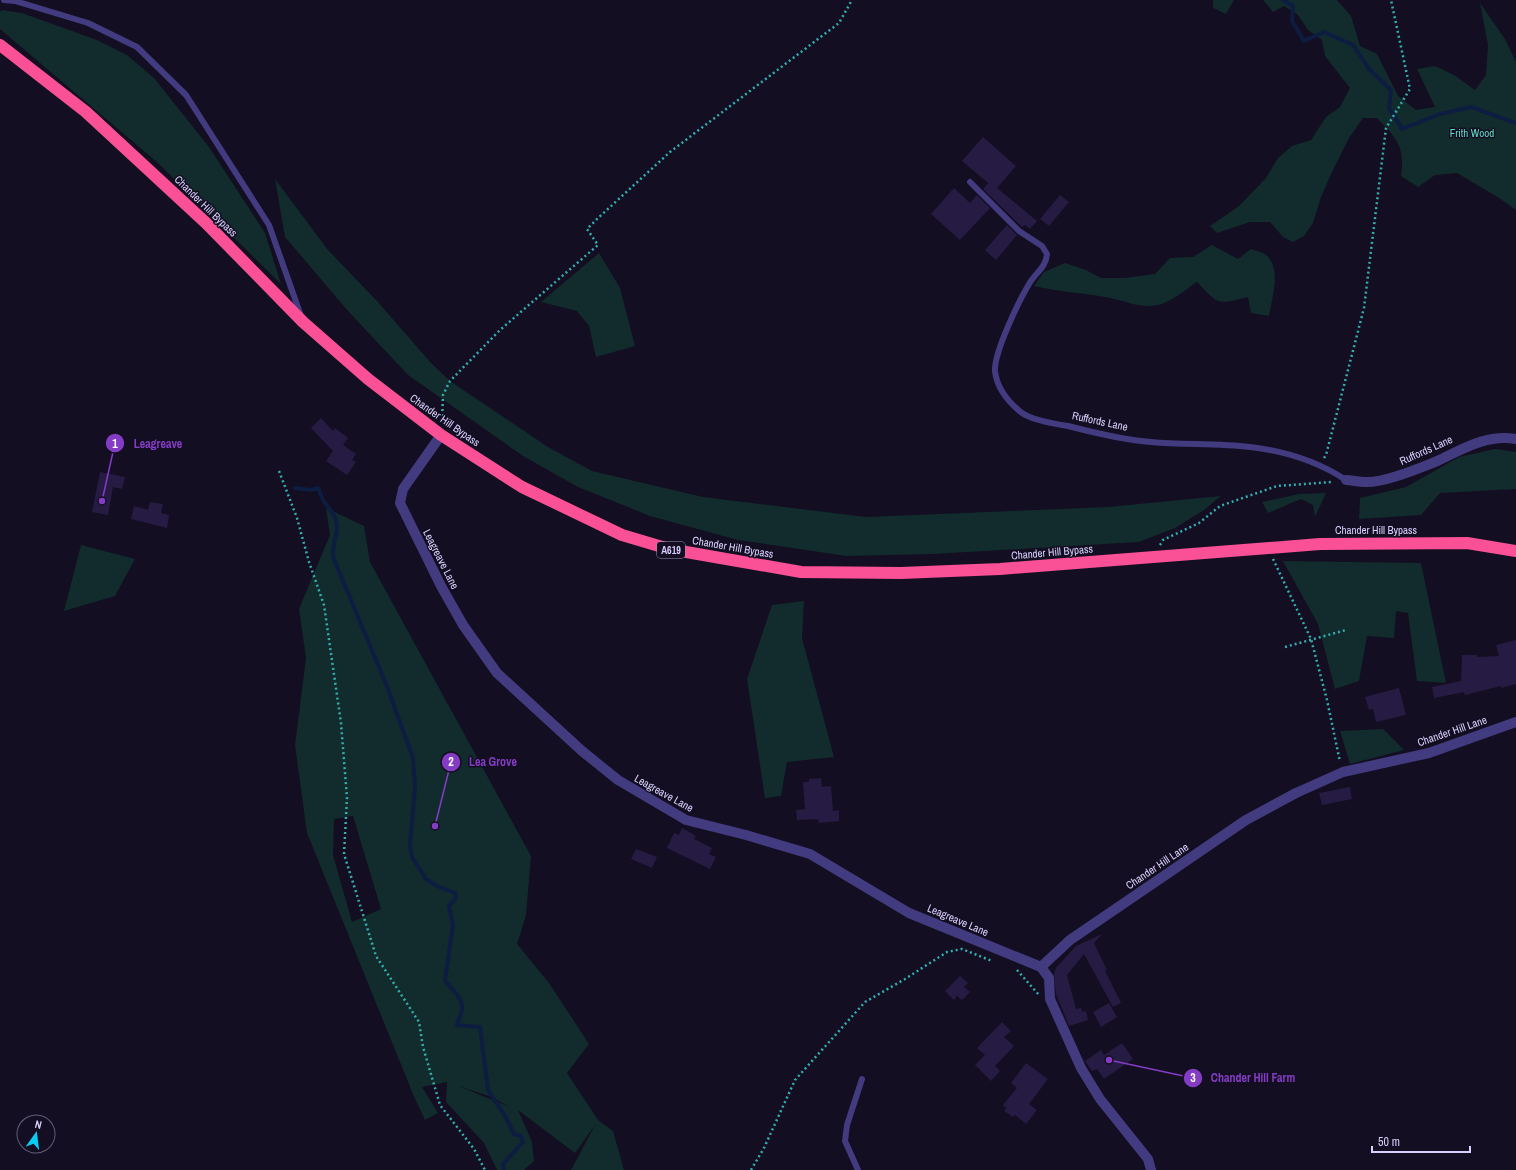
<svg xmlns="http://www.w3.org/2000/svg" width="1516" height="1170" font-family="'Archivo Narrow',sans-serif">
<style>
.green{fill:#122b2c;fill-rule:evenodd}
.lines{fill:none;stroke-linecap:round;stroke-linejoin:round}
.stream{stroke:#0d1d42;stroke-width:4}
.building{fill:#261b42}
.path{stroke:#32afb0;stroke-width:2.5;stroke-dasharray:2 3;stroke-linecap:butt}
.lane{stroke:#423b7f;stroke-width:6}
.street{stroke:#423b7f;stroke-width:10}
.highway{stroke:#f95096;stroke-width:12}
.labels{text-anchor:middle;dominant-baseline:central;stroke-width:3;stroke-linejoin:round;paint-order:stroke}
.shield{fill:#130e22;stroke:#9e96bb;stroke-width:1}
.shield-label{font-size:10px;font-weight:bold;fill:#d9d1fd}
.park-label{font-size:11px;fill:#60dbc4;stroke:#130e22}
.street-label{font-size:11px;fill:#d9d1fd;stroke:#130e22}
.leader{fill:none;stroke:#843cc5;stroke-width:1.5}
.callout-dot{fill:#843cc5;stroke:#130e22;stroke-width:1.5}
.mark-label{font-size:12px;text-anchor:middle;font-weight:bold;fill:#fff}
.callout-label{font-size:12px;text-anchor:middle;font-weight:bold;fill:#843cc5;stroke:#130e22;stroke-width:3;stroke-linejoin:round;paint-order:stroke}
</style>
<rect width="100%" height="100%" fill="#130e22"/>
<g class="green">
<polygon points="1213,0 1234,0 1226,14 1213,8"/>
<path d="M1263 0H1337L1351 16 1360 46 1377 54 1398 96 1416 110 1435 107 1417 69 1435 66 1454 75 1475 90 1486 75 1488 45 1480 3 1505 39 1516 62V210L1499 198 1457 173 1435 175 1418 187 1401 176C1405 146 1397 139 1377 118H1363L1349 138 1332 172 1321 197 1313 223 1304 236 1293 242 1283 237 1270 222H1250L1217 233 1210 226 1239 206 1266 178 1278 158 1292 146 1311 140 1326 117 1340 107 1350 88 1325 56 1322 40 1308 30 1298 15 1284 6 1273 12Z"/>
<polygon points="2,10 22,13 97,40 127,55 154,78 209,147 265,233 281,284 158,163 0,29 0,12"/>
<polygon points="275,179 328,250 377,301 431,363 450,381 548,447 592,471 703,497 866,517 1108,507 1221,496 1204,510 1175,528 1139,542 933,554 846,556 738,540 650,516 578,487 523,456 408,375 348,311 285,237"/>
<path d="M1212 245 1238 259 1251 249C1255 251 1263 252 1266 255 1282 269 1272 298 1269 316L1251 313 1248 297C1217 305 1219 305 1197 282 1185 290 1173 301 1158 305 1142 309 1125 301 1110 298 1085 293 1059 292 1034 286L1044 272 1065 263 1086 270 1101 278H1125L1155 274 1170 258 1193 257Z"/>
<polygon points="599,253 620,288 635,346 596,357 589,326 577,311 541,302"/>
<polygon points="1495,449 1516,452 1516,489 1440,493 1421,515 1359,519 1360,498 1406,487 1459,457"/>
<polygon points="1326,493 1315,517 1313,505 1301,499 1268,513 1262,502 1299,494"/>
<path d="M326 508 364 526 370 562 531 856 526 915 517 944 549 983 589 1044 567 1073 598 1120 613 1131 624 1170H571L595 1125 575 1153 518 1110 532 1142 534 1161 524 1170H497L484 1143 446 1102 447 1082 422 1087 438 1113 425 1120 415 1099 307 833 295 745 306 658 299 609 330 535ZM353 816 381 909 352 922 333 855 334 819ZM458 1086 489 1096 510 1107Z"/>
<polygon points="81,545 135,559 115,596 64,611"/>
<polygon points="1283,561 1421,563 1446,683 1417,681 1408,613 1396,611 1394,638 1367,636 1359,681 1335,689 1318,624"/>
<polygon points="804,601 802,638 834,757 787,762 781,796 765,798 747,679 772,605"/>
<polygon points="1383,729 1404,750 1350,764 1340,731"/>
</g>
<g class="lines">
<g class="stream">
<polyline points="1283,0 1293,6 1292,21 1304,41 1324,32 1353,45 1369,69 1391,90 1389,108 1402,129 1440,114 1471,107 1516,123"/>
<path d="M295 488 311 490 318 488C320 492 321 497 323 500 329 509 336 515 337 525 338 533 332 545 333 557L386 684 413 758 415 787 410 845 412 857 426 879 437 886 455 893 456 898 449 906 453 925 445 980C451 990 464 998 462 1010 461 1016 458 1020 457 1025L480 1027 488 1090 505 1116 514 1134 521 1136 523 1142 503 1164 504 1170"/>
</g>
</g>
<g class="building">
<polygon points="983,137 1016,166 997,188 1037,221 1030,229 1025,225 1022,227 983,189 988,183 962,161"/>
<polygon points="954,188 970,203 977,195 990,208 960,240 931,214"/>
<polygon points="1060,195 1069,202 1049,226 1040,219"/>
<polygon points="1007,225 1017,235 996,260 985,250"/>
<polygon points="321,418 333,431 335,428 348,438 343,445 356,454 352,460 356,462 347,475 326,461 333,451 311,428"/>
<polygon points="100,472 125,477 122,489 113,487 108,515 92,512"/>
<polygon points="150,502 163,504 161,513 169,515 167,528 131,519 134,506 148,510"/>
<polygon points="1516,640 1516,684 1501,688 1501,686 1465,695 1464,692 1434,698 1432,687 1461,681 1462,655 1477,655 1477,657 1499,656 1496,645"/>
<polygon points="1399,688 1406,715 1376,722 1373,709 1369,710 1365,697"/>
<polygon points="821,778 822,787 831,786 833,811 839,810 839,821 819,823 818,819 797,820 796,810 805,809 803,782 809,782 809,779"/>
<polygon points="1350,787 1352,799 1322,805 1319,793"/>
<polygon points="682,828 696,836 694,839 712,848 709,854 716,857 710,869 667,848 674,833 679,835"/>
<polygon points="636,849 657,857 652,868 631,859"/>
<polygon points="1102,934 1094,943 1107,970 1105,971 1121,1003 1113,1007 1084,954 1067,975 1076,1009 1081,1008 1082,1012 1086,1011 1088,1020 1069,1026 1056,994 1054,974 1056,968 1076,946"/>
<polygon points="960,976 968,983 964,987 970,992 962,1000 957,996 954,1000 945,991"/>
<polygon points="1109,1003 1117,1017 1101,1027 1093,1012"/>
<polygon points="1002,1022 1011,1031 1004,1037 1014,1046 995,1066 1000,1071 991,1081 975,1065 985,1055 977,1048"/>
<polygon points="1122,1043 1133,1059 1104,1079 1097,1069 1092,1071 1085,1061 1101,1050 1104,1055"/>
<polygon points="1026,1063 1048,1079 1029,1104 1037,1110 1026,1124 1015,1115 1013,1117 1004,1111 1006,1108 1003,1105 1017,1088 1011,1083"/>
</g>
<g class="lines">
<g class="path">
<polyline points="442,421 443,395 450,381 500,330 598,245 587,229 597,219 670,152 839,23 852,0"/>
<polyline points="1324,458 1326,455 1364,308 1386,128 1410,89 1391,0"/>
<polyline points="279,471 297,518 309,562 324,605 341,723 347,798 344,854 376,956 419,1022 423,1047 440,1105 474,1149 485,1170"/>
<polyline points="1160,545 1163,540 1199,523 1220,506 1277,486 1332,482"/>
<polyline points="1273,559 1311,639 1327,700 1340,762"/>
<polyline points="1285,647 1346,630"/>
<polyline points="1017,970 1039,995"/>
<polyline points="751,1170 764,1148 795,1080 865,1002 905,979 947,952 962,949 992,961"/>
</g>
<g class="lane">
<polyline points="4,0 15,1 88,23 137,47 186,95 269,225 301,316"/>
<path d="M970 182 1019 231 1042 246 1047 254C1046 268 1035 273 1029 284 1019 301 994 352 995 371 997 389 1008 402 1022 413 1032 420 1055 424 1068 426 1095 433 1123 440 1151 442 1184 445 1217 443 1250 447 1285 451 1317 461 1346 480"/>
<polyline points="858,1170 845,1141 847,1125 862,1079"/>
</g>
<g class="street">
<polyline points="441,435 403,489 400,503 441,586 463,625 497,673 582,751 618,780 686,820 746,835 810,854 909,913 1041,967"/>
<path d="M1346 480C1352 480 1358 482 1365 482 1384 483 1417 469 1435 462 1461 450 1485 434 1516 439"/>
<polyline points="1151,1170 1148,1159 1100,1099 1081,1068 1050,999 1049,978 1041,967 1070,940 1246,820 1296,793 1343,772 1429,753 1516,722"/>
</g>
<polyline class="highway" points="0,45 86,112 206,223 303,322 368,379 441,435 522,487 622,535 669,549 801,572 901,573 1000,569 1320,544 1467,543 1516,551"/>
</g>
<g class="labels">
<rect class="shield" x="657" y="542" width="28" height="16" rx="3"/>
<g class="shield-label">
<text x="671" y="550">A619</text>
</g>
<g class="park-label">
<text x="1472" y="133">Frith Wood</text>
</g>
<g class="street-label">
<text transform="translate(206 206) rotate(44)">Chander Hill Bypass</text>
<text transform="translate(445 420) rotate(35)">Chander Hill Bypass</text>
<text transform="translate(1100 421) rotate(12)">Ruffords Lane</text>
<text transform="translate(1426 450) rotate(-24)">Ruffords Lane</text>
<text x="1376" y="530">Chander Hill Bypass</text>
<text transform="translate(733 547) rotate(10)">Chander Hill Bypass</text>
<text transform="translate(1052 552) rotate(-5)">Chander Hill Bypass</text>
<text transform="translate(441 559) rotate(63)">Leagreave Lane</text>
<text transform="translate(1452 731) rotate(-19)">Chander Hill Lane</text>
<text transform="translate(664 793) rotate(29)">Leagreave Lane</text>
<text transform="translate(1157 866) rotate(-34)">Chander Hill Lane</text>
<text transform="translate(958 920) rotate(23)">Leagreave Lane</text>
</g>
</g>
<path class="leader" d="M102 501L115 443M435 826L451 762M1109 1060L1193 1078"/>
<g class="callout-dot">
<circle cx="102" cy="501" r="4"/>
<circle cx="435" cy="826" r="4"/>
<circle cx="1109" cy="1060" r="4"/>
<circle cx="115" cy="443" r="10"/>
<circle cx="451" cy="762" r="10"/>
<circle cx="1193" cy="1078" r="10"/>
</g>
<g class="mark-label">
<text x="115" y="448">1</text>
<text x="451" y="766">2</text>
<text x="1193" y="1082">3</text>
</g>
<g class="callout-label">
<text x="158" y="448">Leagreave</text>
<text x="493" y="766">Lea Grove</text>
<text x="1253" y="1082">Chander Hill Farm</text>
</g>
<g transform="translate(36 1134) rotate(14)"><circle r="19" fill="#130e22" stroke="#625c7a"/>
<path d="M0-3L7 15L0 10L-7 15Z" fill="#08ccf2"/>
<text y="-6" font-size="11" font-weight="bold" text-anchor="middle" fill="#d9d1fd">N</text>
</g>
<path d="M1372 1146v6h98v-6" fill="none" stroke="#d9d1fd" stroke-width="2"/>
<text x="1378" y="1146" font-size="12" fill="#d9d1fd" stroke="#130e22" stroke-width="3" paint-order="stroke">50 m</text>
</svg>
